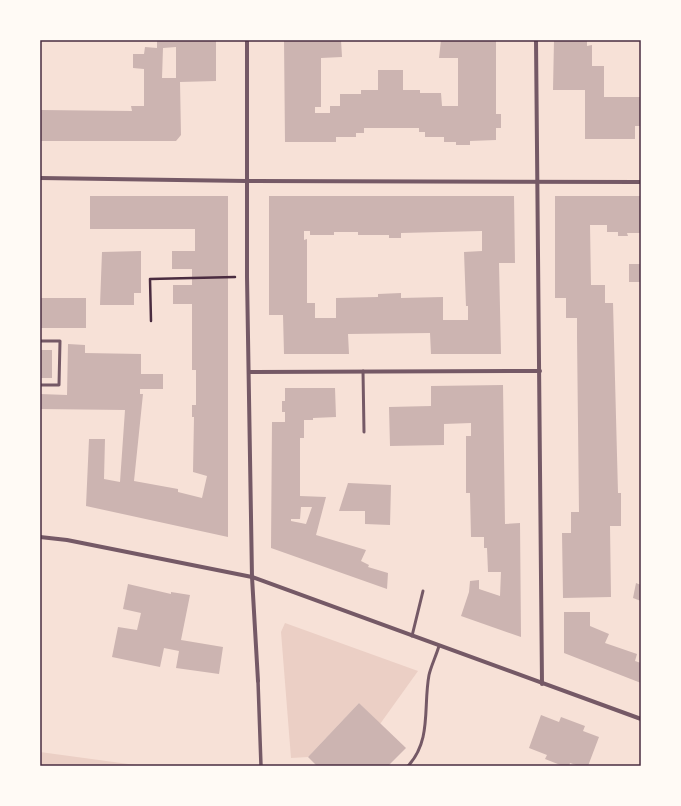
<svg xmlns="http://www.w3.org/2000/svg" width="681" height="806" font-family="Commissioner,sans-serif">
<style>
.green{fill:#ebcfc5}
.building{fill:#ccb4b1;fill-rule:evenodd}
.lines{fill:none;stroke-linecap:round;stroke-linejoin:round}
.path{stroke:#4a2c40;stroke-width:2.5}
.service{stroke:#755966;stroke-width:3}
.pedestrian{stroke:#755966;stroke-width:3.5}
.minor{stroke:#755966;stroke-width:4}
.neatline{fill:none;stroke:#4a2c40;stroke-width:1.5}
</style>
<rect width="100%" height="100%" fill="#f7e1d7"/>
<g class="green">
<polygon points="285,623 418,671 380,724 359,703 308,757 291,758 281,632"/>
<polygon points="40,752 143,766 40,766"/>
</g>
<g class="building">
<path d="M157 40H216V81L180 82 181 135 176 141H40V110L132 111 131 106H144V69L133 68V54H144L145 47 157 48ZM176 47V78H162L163 48Z"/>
<polygon points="284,40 341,40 342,57 321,58 321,107 315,107 315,113 330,113 330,106 340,106 340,94 361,94 361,90 378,90 378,70 403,70 403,90 420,90 420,93 441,93 442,106 458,106 458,58 439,58 441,40 496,40 496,114 501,114 501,128 496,128 496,140 470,141 470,145 456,145 456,142 444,142 444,137 425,137 425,132 419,132 419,128 364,128 364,133 356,133 356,137 336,137 336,142 285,142"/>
<polygon points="554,40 587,40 587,46 592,45 592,66 604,66 604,97 641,97 641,126 635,126 635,139 585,139 585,90 553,90"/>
<polygon points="90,196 228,196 228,537 86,506 89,439 105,439 104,479 120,482 125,410 40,409 40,394 67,395 68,344 85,345 85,353 141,354 141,374 163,374 163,389 140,389 140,394 143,394 134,481 178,489 178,492 202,498 207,476 193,472 194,417 192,417 192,405 196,405 196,370 192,370 192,304 173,304 173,285 192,285 192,269 172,269 172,251 195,251 195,229 90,229"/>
<path d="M269 196H514L515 263H499L501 354H431L430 333 348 334 349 354H284L283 315H269ZM304 231H310V235H334V232H358V235H389V238H401V233L482 231V251L464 252 466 306H468V320H443V297L401 298V293L378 294V297L336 298V318H315V303H307V239L304 240Z"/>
<polygon points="555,196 641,196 641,233 627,233 628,236 618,236 618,232 607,232 607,225 590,225 591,285 605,285 605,303 613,303 618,493 621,493 621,526 610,526 611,597 563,598 562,533 571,533 571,512 579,512 577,337 583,337 577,337 577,318 566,318 566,298 555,298"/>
<polygon points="141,251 141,293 134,293 134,305 100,305 102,252"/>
<rect x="629" y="264" width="12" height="18"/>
<rect x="40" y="298" width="46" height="30"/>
<rect x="40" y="350" width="12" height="28"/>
<polygon points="503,385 505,524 520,523 521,637 461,616 469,592 470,581 479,580 479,589 500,596 501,572 488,572 487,548 484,548 484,537 471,537 470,493 466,493 466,436 471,436 471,423 444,424 444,445 390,446 389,407 431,406 431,386"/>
<path d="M285 388H335L336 417 313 418V420H304V438H300V496L326 497 316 535 366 550 361 561 369 565 368 567 388 573 387 589 271 548 272 422H285V412H282V401H285ZM301 507H312L306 524 291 521V519H300Z"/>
<polygon points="348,483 391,485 390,525 365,524 365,511 339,511"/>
<polygon points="636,583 641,585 641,601 633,598"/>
<polygon points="128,584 171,594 171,592 190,595 181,640 223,647 219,674 176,668 179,651 164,648 160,667 112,657 118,627 137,630 141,613 123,609"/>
<polygon points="564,612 590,612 590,626 609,634 605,643 637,654 635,661 641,663 641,683 564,653"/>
<polygon points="359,703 406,748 388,766 317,766 308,757"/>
<polygon points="541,715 559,722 561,717 585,726 583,731 599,737 588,766 579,766 570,763 569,766 563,766 545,759 547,755 529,748"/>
</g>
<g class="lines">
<polyline class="path" points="151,321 150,279 235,277"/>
<g class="service">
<polyline points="40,341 60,341 59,385 40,385"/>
<polyline points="363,371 364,432"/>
<polyline points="412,636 423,591"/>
<path d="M408 766C432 740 423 707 429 675 431 666 436 656 439 646"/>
</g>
<polyline class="pedestrian" points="258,681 261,766"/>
<g class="minor">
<polyline points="247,40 247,277 252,577 258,681"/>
<polyline points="536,40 542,684"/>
<polyline points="40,178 246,181 641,182"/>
<polyline points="249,372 540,371"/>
<polyline points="40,537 67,540 252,577 641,719"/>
</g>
</g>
<rect width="681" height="806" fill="none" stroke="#fffaf5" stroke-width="82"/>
<rect x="41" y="41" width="599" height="724" class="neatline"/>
</svg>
